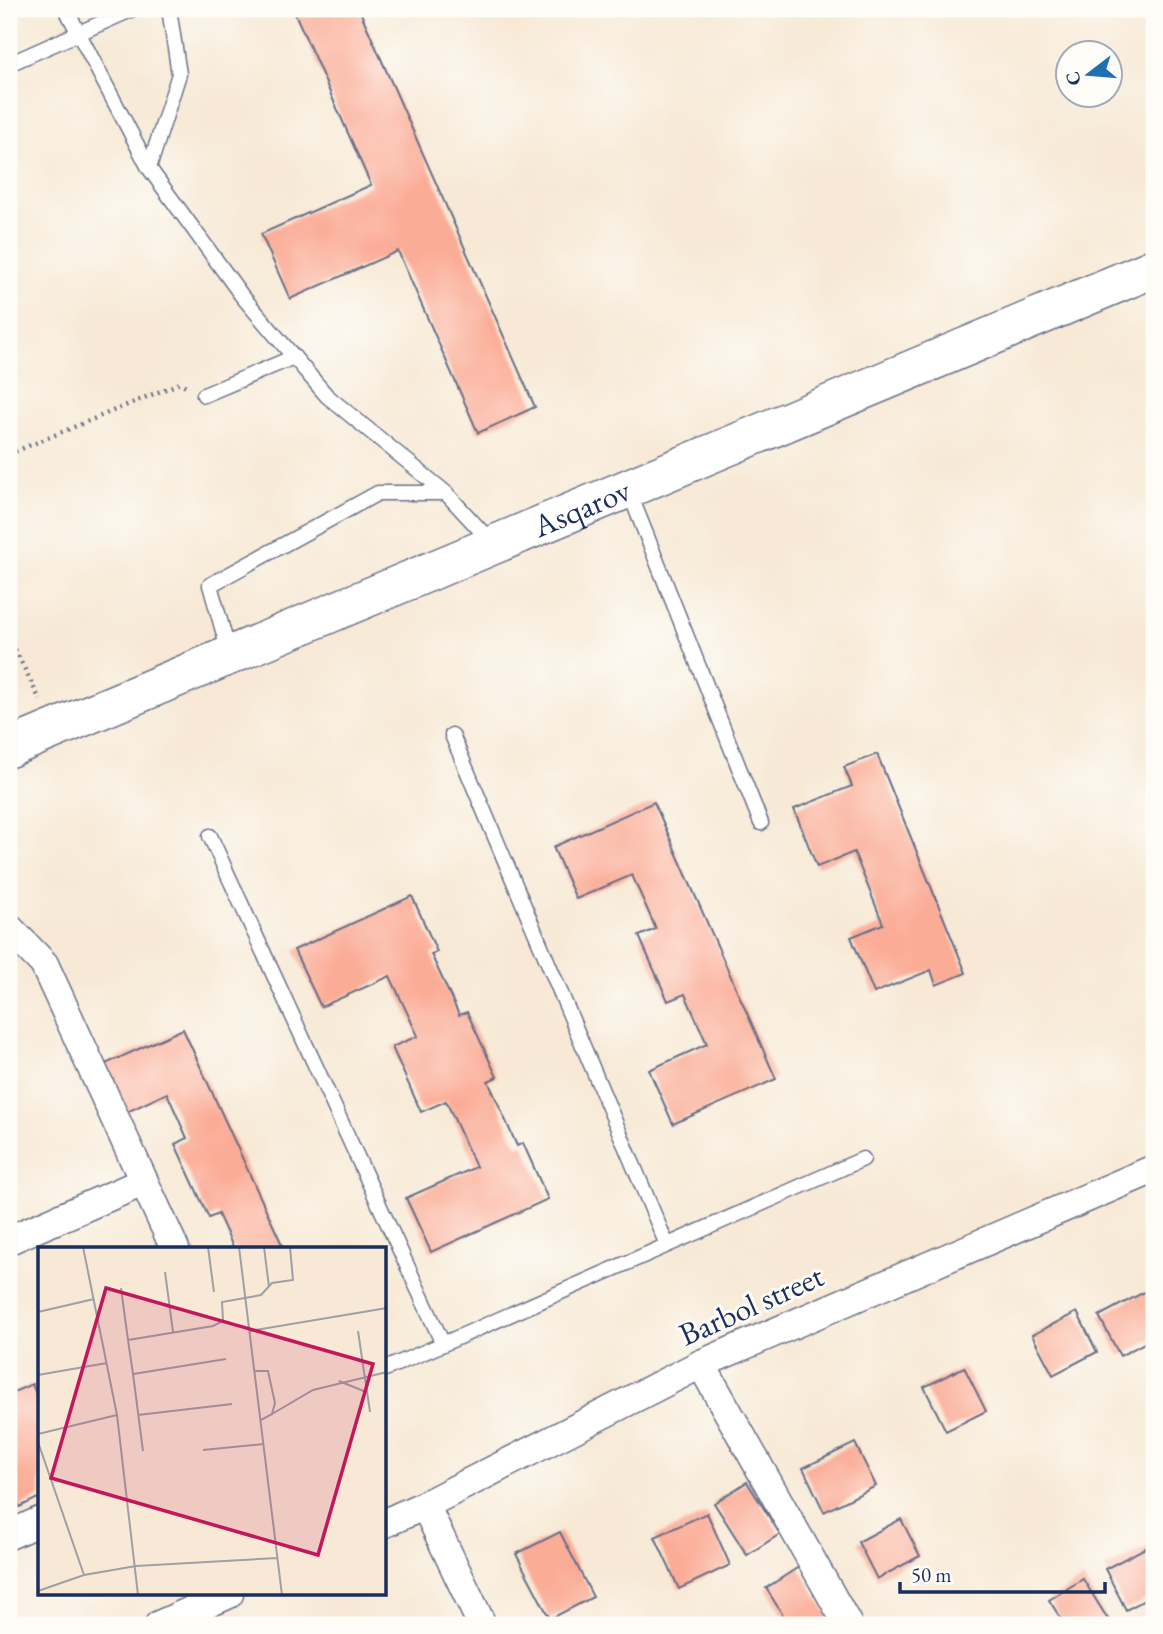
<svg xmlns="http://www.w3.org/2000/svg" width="1163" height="1634" font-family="'EB Garamond',serif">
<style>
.building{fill:#fbac96}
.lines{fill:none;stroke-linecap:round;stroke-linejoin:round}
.service-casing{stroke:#687088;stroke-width:17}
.minor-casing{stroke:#687088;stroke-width:31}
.secondary-casing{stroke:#687088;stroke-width:41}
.path{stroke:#687088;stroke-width:4.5;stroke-dasharray:2 5;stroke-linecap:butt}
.service{stroke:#fff;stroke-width:14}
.minor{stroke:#fff;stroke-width:28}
.secondary{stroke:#fff;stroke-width:38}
.labels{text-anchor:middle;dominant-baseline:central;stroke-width:6;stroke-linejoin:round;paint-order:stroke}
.street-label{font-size:32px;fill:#1b2f5e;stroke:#fdfcf7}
.inset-road{fill:none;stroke:#9f9fa5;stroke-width:2}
.view{fill:#c2185b;fill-opacity:0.15;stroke:#c2185b;stroke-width:3.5}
.inset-edge{fill:none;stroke:#1b2f5e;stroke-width:3.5}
</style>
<rect width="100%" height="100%" fill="#fdfcf7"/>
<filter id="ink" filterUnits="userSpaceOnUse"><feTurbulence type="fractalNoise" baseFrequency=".0143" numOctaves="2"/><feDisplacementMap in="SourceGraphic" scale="14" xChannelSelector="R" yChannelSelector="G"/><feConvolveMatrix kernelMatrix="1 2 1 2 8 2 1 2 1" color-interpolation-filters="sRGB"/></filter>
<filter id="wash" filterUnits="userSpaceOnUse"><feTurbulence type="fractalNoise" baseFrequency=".00686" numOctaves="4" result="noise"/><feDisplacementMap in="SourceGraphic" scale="28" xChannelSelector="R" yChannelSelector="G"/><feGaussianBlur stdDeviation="1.57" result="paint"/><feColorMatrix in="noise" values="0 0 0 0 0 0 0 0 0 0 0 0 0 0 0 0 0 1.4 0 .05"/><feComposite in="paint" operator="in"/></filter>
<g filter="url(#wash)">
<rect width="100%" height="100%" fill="#f7e9d5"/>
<g id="blocks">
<g class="building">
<polygon points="293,9 359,9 535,407 478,433 398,251 290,299 261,234 371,185"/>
<polygon points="877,754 966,973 936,985 931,970 874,993 851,937 883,924 854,852 817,867 794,809 852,786 844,767"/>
<polygon points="654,802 776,1079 673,1124 649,1070 707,1044 685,994 668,1001 639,936 656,929 632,875 576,899 553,847"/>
<polygon points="412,896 437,952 431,954 459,1015 467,1012 497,1077 488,1081 517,1146 523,1143 548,1199 431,1252 406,1198 476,1167 446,1101 421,1112 392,1047 418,1036 390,976 321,1007 294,950"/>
<polygon points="183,1029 284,1249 234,1249 218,1214 209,1218 175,1144 187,1138 167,1093 125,1113 103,1065"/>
<polygon points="1144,1292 1154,1313 1154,1338 1120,1356 1099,1316"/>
<polygon points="1077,1312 1097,1352 1053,1375 1032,1335"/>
<polygon points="964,1367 986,1411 946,1431 924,1387"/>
<polygon points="32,1384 40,1403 40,1497 20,1507 9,1482 9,1394"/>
<polygon points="855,1443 876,1486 824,1512 803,1468"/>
<polygon points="747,1482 780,1534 747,1555 714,1503"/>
<polygon points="707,1513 730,1565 679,1589 655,1537"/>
<polygon points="901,1519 920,1556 877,1579 858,1542"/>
<polygon points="560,1532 593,1597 550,1619 516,1554"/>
<polygon points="1149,1546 1154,1556 1154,1595 1126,1610 1105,1569"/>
<polygon points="799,1567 831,1620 822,1625 789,1625 766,1588"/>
<polygon points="1083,1579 1109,1621 1102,1625 1065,1625 1049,1600"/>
</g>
</g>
</g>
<g filter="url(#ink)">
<use href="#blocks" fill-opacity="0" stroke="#687088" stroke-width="2"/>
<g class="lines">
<g class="service-casing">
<g id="service">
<polyline points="66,9 149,168 242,296 327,396 446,493"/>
<polyline points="9,64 133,9"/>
<polyline points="149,168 179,74 169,9"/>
<polyline points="204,395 294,357"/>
<polyline points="628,489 761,823"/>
<polyline points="230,656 210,585 378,493 446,493 493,544"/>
<polyline points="452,735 667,1245"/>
<polyline points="210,836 443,1344 385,1369"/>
<polyline points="443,1344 863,1159"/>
</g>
</g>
<g class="minor-casing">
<g id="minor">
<polyline points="9,928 44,964 175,1249"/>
<polyline points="9,1240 143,1182"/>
<polyline points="701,1364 848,1625"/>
<polyline points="425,1505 482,1625"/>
<polyline points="385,1523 425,1505 701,1364 1154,1169"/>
<polyline points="9,1535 40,1521"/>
<polyline points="159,1625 229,1594"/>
</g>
</g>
<g class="secondary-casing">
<g id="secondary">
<path id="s1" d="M9 748 1154 268"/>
</g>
</g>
<g class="path">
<polyline points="9,454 180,383 186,386"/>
<polyline points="9,637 40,700"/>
</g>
<use href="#service" class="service"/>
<use href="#minor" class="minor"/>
<use href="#secondary" class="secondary"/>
</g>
</g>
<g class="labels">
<g class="street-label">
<text stroke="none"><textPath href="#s1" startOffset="621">Asqarov</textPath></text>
<text transform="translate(751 1305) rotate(-24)">Barbol street</text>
</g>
</g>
<g transform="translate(38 1247)">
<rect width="348" height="348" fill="#f7e9d5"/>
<path class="inset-road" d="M45 0 79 168 100 348M170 0 176 45M201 0 244 348M226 0 231 40M127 25 135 85M83 41 90 93 175 79 185 74 184 55 223 48 234 36 255 33 252 0M0 65 56 52M212 84 349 61M320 84 332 165M90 93 95 127 188 112M217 124H230L237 156 234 167 223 173M95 127 105 204M0 128 69 116M301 134 328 145M234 167 275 143 349 125M100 168 194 157M0 187 79 168M0 195 46 328M165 203 226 197M0 344 46 328 98 319 239 311"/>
<path class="view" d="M68 41 335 117 280 308 13 231Z"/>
<rect width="348" height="348" class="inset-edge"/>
</g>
<rect width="1163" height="1634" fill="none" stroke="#fdfcf7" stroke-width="35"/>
<g transform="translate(1089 74) rotate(254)"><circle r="33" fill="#fdfcf7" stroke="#a3aaba" stroke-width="2"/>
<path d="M0-5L12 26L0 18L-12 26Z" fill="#1f6fb2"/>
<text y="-10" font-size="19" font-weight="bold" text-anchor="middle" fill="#1b2f5e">С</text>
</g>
<path d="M900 1582v10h205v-10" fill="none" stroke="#1b2f5e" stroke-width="3.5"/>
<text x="911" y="1582" font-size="21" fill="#1b2f5e" stroke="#fdfcf7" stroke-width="5" paint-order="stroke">50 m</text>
</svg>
